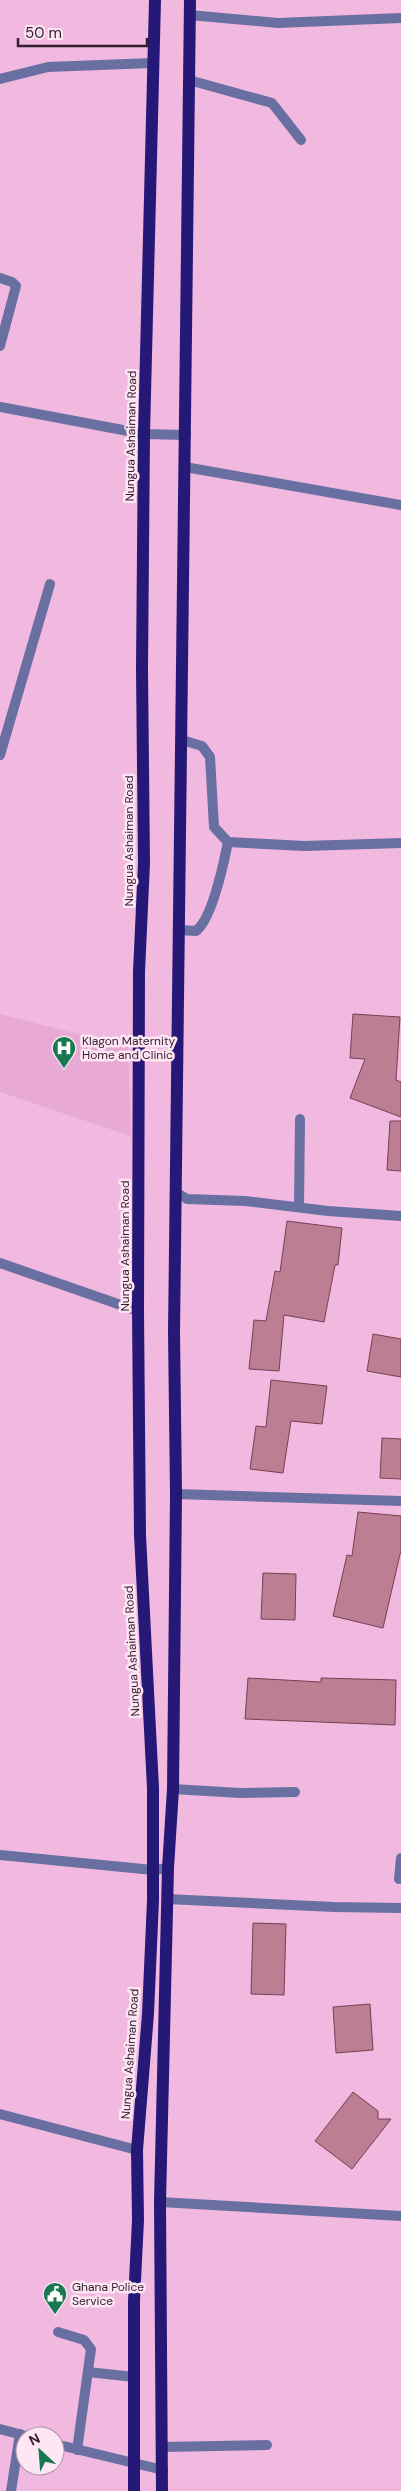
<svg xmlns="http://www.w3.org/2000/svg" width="401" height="2491" font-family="'DM Sans',sans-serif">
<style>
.built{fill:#e8aad4}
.building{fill:#bc7e92;stroke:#773f52}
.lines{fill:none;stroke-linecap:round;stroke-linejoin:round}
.service{stroke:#6a6fa2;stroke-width:10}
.minor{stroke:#6a6fa2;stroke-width:10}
.primary{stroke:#261876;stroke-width:12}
.labels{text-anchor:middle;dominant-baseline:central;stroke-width:5;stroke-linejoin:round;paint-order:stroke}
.street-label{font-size:12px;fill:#321e2c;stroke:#fee6f5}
.poi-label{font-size:12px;fill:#321e2c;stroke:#fee6f5;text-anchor:start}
</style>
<rect width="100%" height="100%" fill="#f1b9df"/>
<polygon class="built" points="0,1014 128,1047 131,1136 0,1092"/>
<g class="building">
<polygon points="353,1014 400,1017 396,1080 401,1082 401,1117 350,1098 365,1059 350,1058"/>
<polygon points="390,1121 401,1121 401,1171 387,1170"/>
<polygon points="287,1221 342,1228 338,1265 335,1265 324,1322 284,1315 279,1371 249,1369 254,1320 266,1321 275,1271 280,1272"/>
<polygon points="373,1334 401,1339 401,1377 367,1371"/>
<polygon points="271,1380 327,1386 322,1424 291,1421 283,1473 250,1469 256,1426 266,1427"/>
<polygon points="382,1438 401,1439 401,1479 380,1478"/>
<polygon points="358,1512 401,1516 401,1550 383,1628 333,1616 347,1555 352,1556"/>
<polygon points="263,1573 296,1574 295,1620 261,1619"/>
<polygon points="248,1678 321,1682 321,1678 396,1680 395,1725 245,1719"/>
<polygon points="253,1923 286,1924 284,1995 251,1994"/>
<polygon points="370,2004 373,2050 336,2053 333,2007"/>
<polygon points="353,2092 378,2111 378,2119 391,2119 352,2169 315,2141"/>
</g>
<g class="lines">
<g class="service">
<polyline points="0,79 48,67 152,63"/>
<polyline points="189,80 272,103 301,140"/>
<path d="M179 930 196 931C212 919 224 862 228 842"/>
<polyline points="299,1207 300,1119"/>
<polyline points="173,1789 240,1793 295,1792"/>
<polyline points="0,2114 137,2150"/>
<polyline points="58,2332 84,2340 91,2349 77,2450"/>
<polyline points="88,2372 134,2377"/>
<polyline points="163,2447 267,2445"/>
</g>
<g class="minor">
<polyline points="189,15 278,23 401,18"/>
<polyline points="0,278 12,282 16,286 0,346"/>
<polyline points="0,407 144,434 186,435"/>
<polyline points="185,467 401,505"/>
<polyline points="182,740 202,746 210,757 214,827 228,842 304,846 401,843"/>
<polyline points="0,755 50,584"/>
<polyline points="177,1193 187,1199 245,1201 328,1211 401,1216"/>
<polyline points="0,1263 138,1311"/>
<polyline points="176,1494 401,1501"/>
<polyline points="0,1855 153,1870 168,1868"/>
<polyline points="399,1879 401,1858"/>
<polyline points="167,1899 334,1907 401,1908"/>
<polyline points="160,2202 401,2216"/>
<polyline points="0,2429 26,2436"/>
<polyline points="55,2444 163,2470"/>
<polyline points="11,2491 20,2434"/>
</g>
<g class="primary">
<polyline points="134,2491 134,2301 138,2220 137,2150 148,2014 153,1900 153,1788 140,1535 138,1311 139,972 144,863 142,669 144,434 155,0"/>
<polyline points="162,2491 160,2202 168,1868 173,1789 176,1494 174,1332 190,0"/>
</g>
</g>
<defs>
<g id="hospital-pin" transform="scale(1.25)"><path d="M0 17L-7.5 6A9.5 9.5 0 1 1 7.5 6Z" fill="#18784f" stroke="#fee6f5"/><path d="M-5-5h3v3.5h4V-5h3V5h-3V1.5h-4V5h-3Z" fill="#fff"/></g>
<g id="civic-pin" transform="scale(1.25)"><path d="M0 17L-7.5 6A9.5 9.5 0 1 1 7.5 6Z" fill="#18784f" stroke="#fee6f5"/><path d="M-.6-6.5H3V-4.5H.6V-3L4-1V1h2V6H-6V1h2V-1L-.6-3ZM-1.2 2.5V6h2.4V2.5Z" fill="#fff"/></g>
</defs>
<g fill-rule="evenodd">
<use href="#hospital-pin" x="64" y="1048"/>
<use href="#civic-pin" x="55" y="2294"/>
</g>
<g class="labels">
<g class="street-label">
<text transform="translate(131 436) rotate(-89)">Nungua Ashaiman Road</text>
<text transform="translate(129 841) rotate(-90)">Nungua Ashaiman Road</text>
<text transform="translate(125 1246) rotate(-90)">Nungua Ashaiman Road</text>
<text transform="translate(132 1651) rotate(-93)">Nungua Ashaiman Road</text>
<text transform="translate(130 2054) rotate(-86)">Nungua Ashaiman Road</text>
</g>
<g class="poi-label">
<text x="82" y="1041">Klagon Maternity<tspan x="82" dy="14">Home and Clinic</tspan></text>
<text x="72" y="2287">Ghana Police<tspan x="72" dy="14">Service</tspan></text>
</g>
</g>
<g transform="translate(40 2451) rotate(334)"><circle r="24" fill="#fee6f5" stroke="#ac96a5"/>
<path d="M0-4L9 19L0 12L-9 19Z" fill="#18784f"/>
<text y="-8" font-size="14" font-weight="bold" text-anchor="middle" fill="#321e2c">N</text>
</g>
<path d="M18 38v8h129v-8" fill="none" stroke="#321e2c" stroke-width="2.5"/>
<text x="25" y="38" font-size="15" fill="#321e2c" stroke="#fee6f5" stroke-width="4" paint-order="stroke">50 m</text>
</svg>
